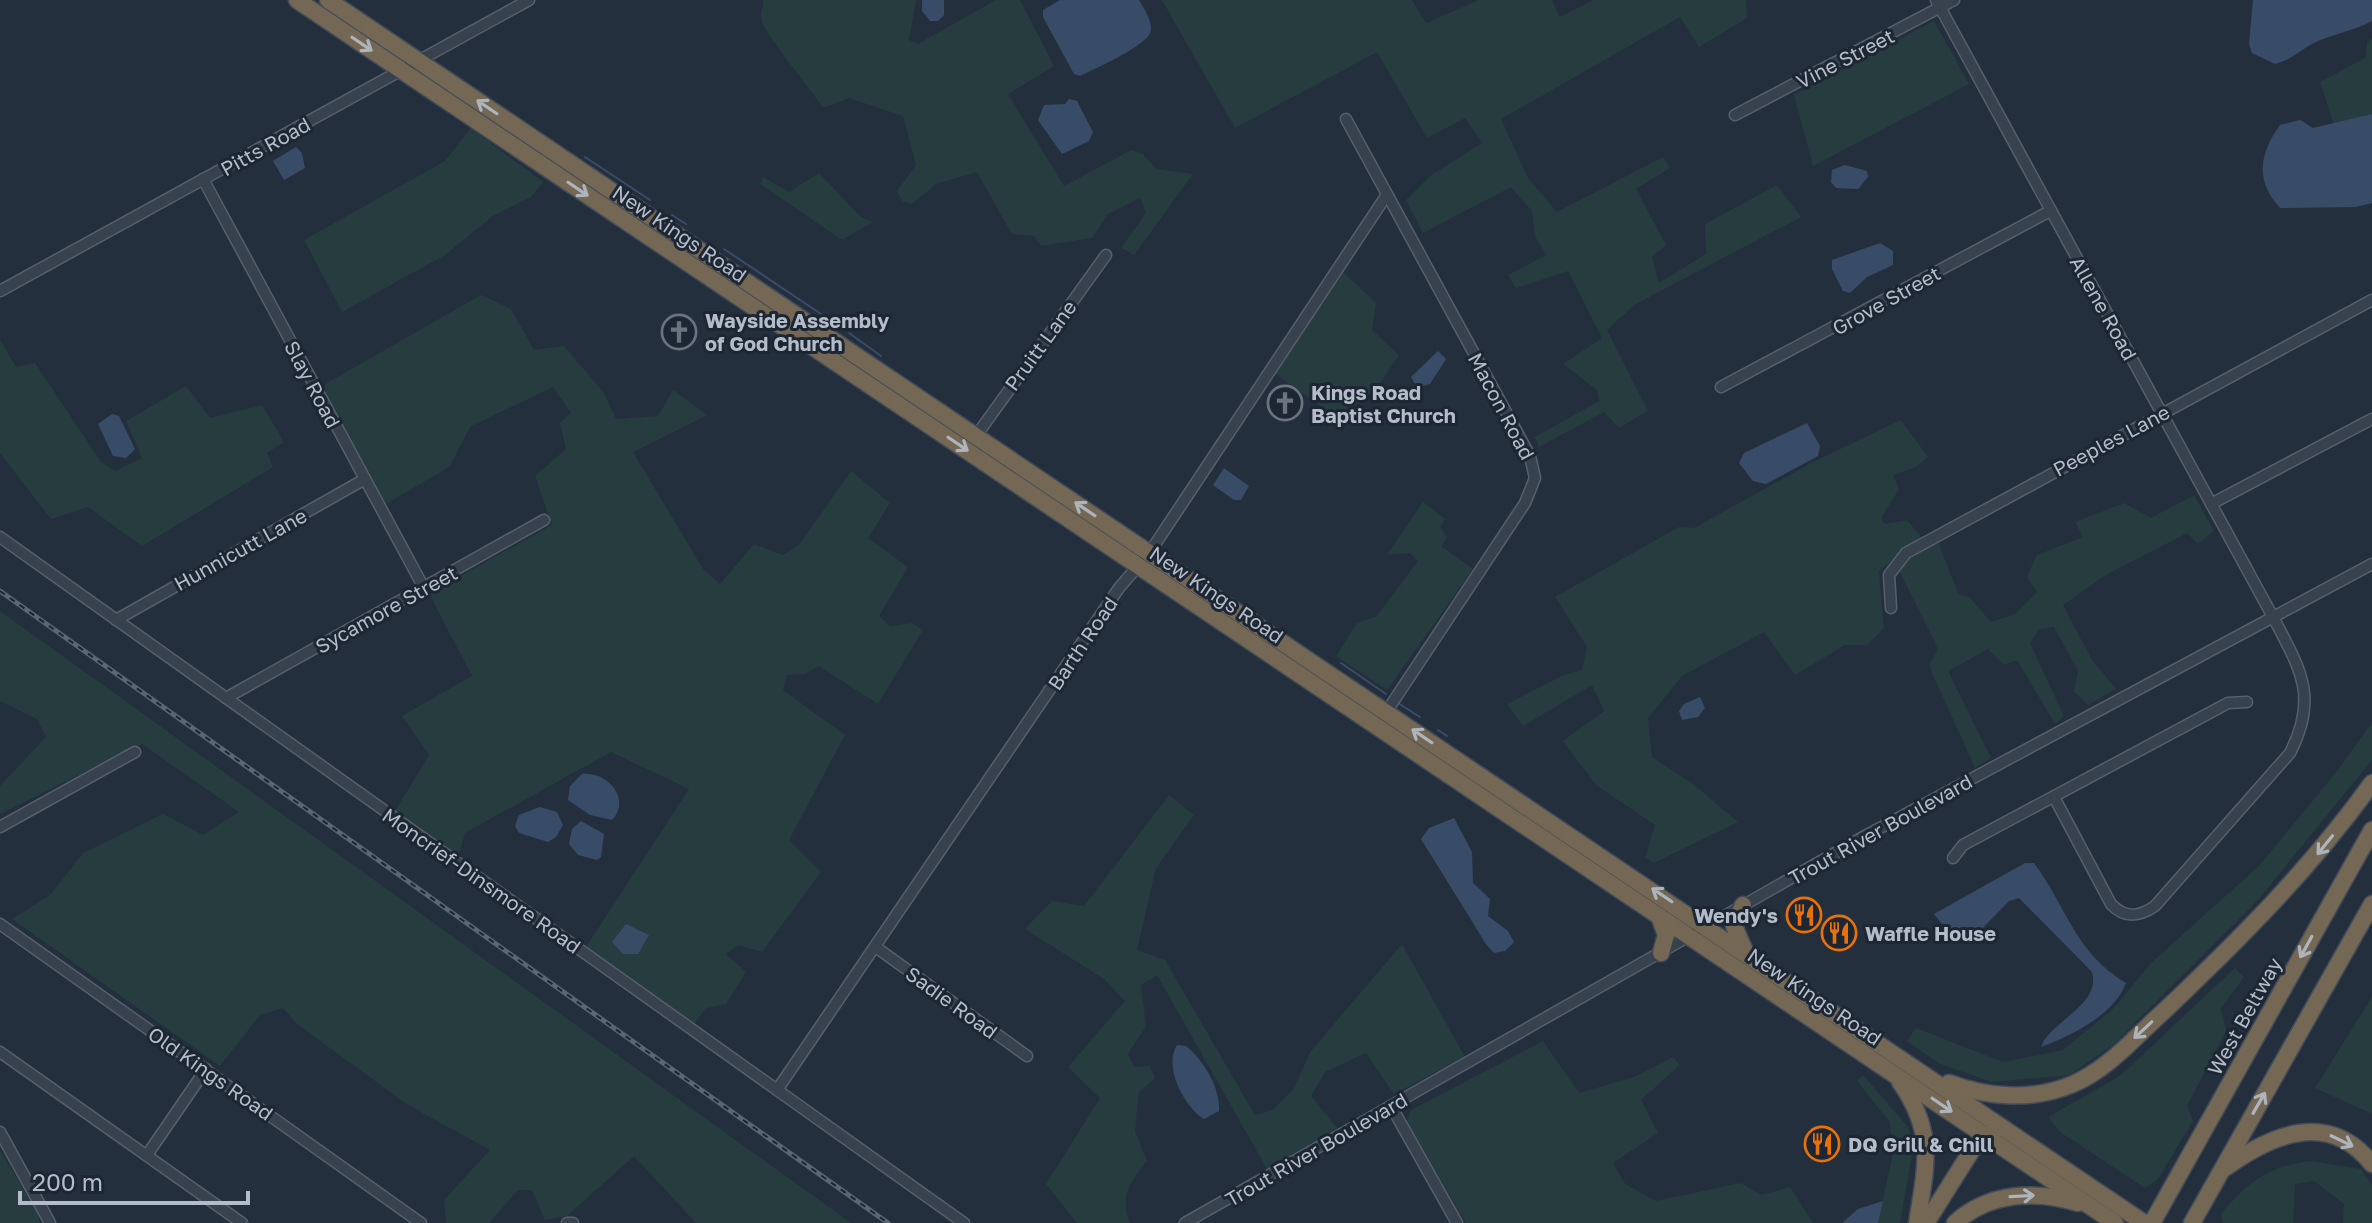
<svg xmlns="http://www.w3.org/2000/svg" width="2372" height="1223" font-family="'Golos Text',sans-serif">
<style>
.green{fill:#263c3f}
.water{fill:#394c67}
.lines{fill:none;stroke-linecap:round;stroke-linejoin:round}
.stream{stroke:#394c67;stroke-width:2}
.minor-casing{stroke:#565f6c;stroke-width:13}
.highway-casing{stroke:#434c59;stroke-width:19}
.minor{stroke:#38414e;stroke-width:10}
.highway{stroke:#746855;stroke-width:16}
.rail-casing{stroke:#5a6575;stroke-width:5}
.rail{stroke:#1d2633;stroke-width:2;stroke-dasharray:6;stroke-linecap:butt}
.oneway{stroke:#aeb4bd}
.labels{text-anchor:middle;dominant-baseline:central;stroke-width:6;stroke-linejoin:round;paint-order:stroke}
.street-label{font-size:20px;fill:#b4bcc9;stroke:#1d2633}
.poi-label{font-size:20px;font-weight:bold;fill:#b4bcc9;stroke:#1d2633;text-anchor:start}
</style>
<rect width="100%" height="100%" fill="#242f3e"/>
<g class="green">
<path d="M763 0H916L909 40 918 44 996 0H1020L1054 66 1008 94 1064 186 1131 150 1143 154 1156 169 1193 174 1134 255 1121 248 1146 213 1140 198 1108 214 1092 238 1041 246 1034 236 1012 234 977 172 936 184 912 204 902 201 897 191 916 165 903 116 849 98 823 108C812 90 762 32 761 18 760 12 764 6 763 0Z"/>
<polygon points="1162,0 1412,0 1426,23 1479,0 1552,0 1560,17 1594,0 1746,0 1747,18 1699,47 1680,17 1501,119 1528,178 1557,212 1663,157 1670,168 1636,189 1666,245 1652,257 1659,283 1706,254 1705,224 1777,185 1801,217 1634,305 1607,330 1648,411 1619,428 1604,412 1539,447 1535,437 1599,401 1597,390 1563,364 1602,338 1568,271 1516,288 1508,275 1546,255 1535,236 1532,211 1511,187 1423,233 1406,200 1430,176 1482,143 1465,118 1427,138 1377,52 1235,128"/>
<polygon points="1934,21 1969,84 1813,166 1794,95"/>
<polygon points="2372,39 2372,114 2334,125 2320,82 2365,58 2367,43"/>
<polygon points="471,128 543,182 531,197 493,216 445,255 342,312 304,240 445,161"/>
<polygon points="819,173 861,217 873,222 842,240 760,184 763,177 789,192"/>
<polygon points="1343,272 1376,303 1372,330 1399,355 1376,389 1338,419 1273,372"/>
<polygon points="481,295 511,309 534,350 564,346 604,393 616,419 658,416 673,390 707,415 633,452 703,569 720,584 754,544 783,555 799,545 851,471 890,503 868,538 908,567 879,616 890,626 912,623 923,630 878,704 819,666 805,674 787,675 783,690 845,735 789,840 821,872 762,952 738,945 726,954 746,972 726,1004 706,1008 693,1026 584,950 689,789 611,752 465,833 458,858 394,813 429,755 402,716 472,676 429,594 552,525 535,476 566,449 560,423 571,413 553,387 471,426 449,467 386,504 322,386"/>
<polygon points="0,340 16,367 35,363 101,462 115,471 142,458 126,421 186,386 210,418 262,405 284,442 267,453 273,467 142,546 88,507 51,519 0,453"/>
<polygon points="1901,420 1928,457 1916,467 1893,475 1899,489 1881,518 1885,524 1907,520 1921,537 1879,571 1884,628 1867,645 1845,645 1795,675 1764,632 1682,676 1648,718 1652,757 1693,784 1738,822 1654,863 1645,858 1655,825 1596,785 1563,741 1604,711 1592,685 1523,726 1507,704 1564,675 1582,670 1587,647 1555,597 1679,527 1694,528 1815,461"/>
<polygon points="2194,495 2214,531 2198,544 2187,533 2106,575 2063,605 2092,660 2116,689 2088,705 2074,691 2078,671 2054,627 2039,629 2030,643 2064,716 2055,724 2017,660 2004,665 1988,649 1948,671 1991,758 1975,768 1929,666 1938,649 1900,572 1909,557 1938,542 1959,595 1969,597 1991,622 2015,614 2037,592 2027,577 2037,555 2083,537 2075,522 2124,503 2151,518"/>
<polygon points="1423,502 1445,519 1440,527 1447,537 1441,546 1473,569 1387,690 1336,656 1357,623 1377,616 1418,561 1410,553 1387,555"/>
<polygon points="0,611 851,1223 696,1223 634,1156 567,1216 545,1220 532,1190 518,1190 489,1223 446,1223 444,1200 490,1150 408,1105 297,1024 283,1008 260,1015 220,1066 12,919 51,894 83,853 163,814 203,835 239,812 142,744 0,814 0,786 46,737 37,719 0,701"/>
<polygon points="2372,722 2372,760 2258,900 2113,1045 2069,1075 1992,1082 1940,1064 1907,1041 1916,1028 2003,1062 2063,1050 2114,1008 2151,963 2259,866 2338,770"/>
<path d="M1169 795 1194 815 1156 868 1137 950 1165 960 1255 1115 1274 1109 1294 1088 1311 1051 1402 944 1465 1057 1394 1094 1366 1053 1325 1072 1311 1096 1338 1129 1267 1169 1157 975 1141 985 1146 1026 1128 1054 1134 1067 1150 1066 1155 1078 1139 1092 1135 1131 1147 1161C1131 1180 1119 1197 1130 1223H1077L1046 1184 1100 1098 1068 1067 1125 1001 1104 979 1025 929 1052 901 1084 906Z"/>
<polygon points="2235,968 2244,977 2221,1008 2226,1031 2187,1106 2193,1121 2158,1179 2145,1188 2060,1132 2048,1117 2120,1076"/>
<polygon points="2372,997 2372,1114 2315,1088"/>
<polygon points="1543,1041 1579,1093 1634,1077 1673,1057 1680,1065 1641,1100 1658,1133 1613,1163 1625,1184 1656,1201 1740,1183 1762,1195 1790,1187 1813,1223 1466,1223 1407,1122 1411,1110"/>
<polygon points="1863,1075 1908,1127 1914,1144 1900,1223 1878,1223 1894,1149 1889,1121 1857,1081"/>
<polygon points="0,1150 37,1212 40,1223 0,1223"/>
<path d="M2310 1161 2361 1169 2372 1185V1223H2343L2344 1204 2314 1181 2295 1184 2293 1223H2223L2221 1214C2249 1181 2267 1167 2310 1161Z"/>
</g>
<g class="water">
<polygon points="922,0 944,0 944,15 938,21 930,21 922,11"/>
<path d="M1060 0H1139C1144 8 1152 21 1151 30 1150 45 1094 69 1080 76L1074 74 1043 17V10Z"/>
<path d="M2253 0H2372V21C2352 32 2330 34 2310 45 2298 52 2289 61 2275 64L2252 53 2249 44Z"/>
<polygon points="1069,99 1077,101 1093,132 1089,141 1062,154 1038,120 1044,105 1065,104"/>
<path d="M2372 114V203L2356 207 2280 208C2255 181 2259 154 2280 125L2300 120 2313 128Z"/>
<polygon points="296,147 302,153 305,168 284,180 273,161"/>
<polygon points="1845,165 1867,171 1868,177 1858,189 1836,188 1831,182 1832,170"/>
<polygon points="1880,243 1893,251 1893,265 1867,277 1850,293 1843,291 1832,269 1832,260"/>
<polygon points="1438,351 1446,359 1430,384 1417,388 1411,377"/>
<polygon points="112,414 119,416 135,449 126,458 113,456 98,424"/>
<polygon points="1807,423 1820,446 1818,456 1766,484 1753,481 1739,463 1744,453"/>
<polygon points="1224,468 1249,486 1241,500 1234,500 1213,485"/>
<polygon points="1700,697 1705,708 1698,717 1682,720 1679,711 1684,704"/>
<path d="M582 774C607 771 632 799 612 820L590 815 568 800 570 786Z"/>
<polygon points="540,807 557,812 563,825 556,837 548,842 519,833 515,826 519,815"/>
<polygon points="1454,818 1472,852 1473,883 1490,899 1488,916 1508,931 1514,942 1505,951 1494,953 1486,944 1421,839 1429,828"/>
<polygon points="581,821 604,834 601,857 597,860 578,855 569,844 572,829"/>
<path d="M2025 863H2034C2066 906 2076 954 2126 983 2114 1015 2071 1036 2041 1047 2048 1023 2102 1005 2092 972L2019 898 2009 901 1971 940 1941 923 1934 914Z"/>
<polygon points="626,924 649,935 638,954 623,954 612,942"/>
<path d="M1177 1045 1186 1046C1204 1061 1220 1087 1219 1111L1204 1119C1184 1107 1163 1066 1177 1045Z"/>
<polygon points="1883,1201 1878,1223 1842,1223 1858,1209"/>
</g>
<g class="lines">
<g class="stream">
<polyline points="585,157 650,200"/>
<polyline points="672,215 686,224"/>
<polyline points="724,249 839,326"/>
<polyline points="849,333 881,356"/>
<polyline points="1341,663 1386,694"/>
<polyline points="1398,703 1420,717"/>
<polyline points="1438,730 1447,736"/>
</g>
<g class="minor-casing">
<g id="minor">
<path d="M1936 0 2273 617C2300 669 2319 696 2290 753L2155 906C2139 917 2125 919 2111 904L2054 797"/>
<polyline points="1735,115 1954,0"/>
<polyline points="1346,119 1530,456 1535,478 1525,503 1377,726"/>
<polyline points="203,179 424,588"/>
<polyline points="0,291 529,0"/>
<polyline points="1721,387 2050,211"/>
<polyline points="976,436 1106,255"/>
<polyline points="2211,504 2372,419"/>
<polyline points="0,537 964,1223"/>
<polyline points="1891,608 1889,575 1906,553 2372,300"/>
<polyline points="116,620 365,479"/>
<polyline points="226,698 544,520"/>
<polyline points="0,827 135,752"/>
<polyline points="1953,858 1963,845 2228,703 2247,702"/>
<polyline points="0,924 421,1223"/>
<polyline points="877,948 1027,1056"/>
<polyline points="0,1052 242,1223"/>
<polyline points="777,1090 1119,588 1150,552 1386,196"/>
<polyline points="1391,1106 1457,1223"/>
<polyline points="0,1132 50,1223"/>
<polyline points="147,1155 206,1069"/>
<polyline points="567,1223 573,1223"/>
<polyline points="1185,1223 1865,836 2372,564"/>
</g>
</g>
<g class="highway-casing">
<g id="highway">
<polyline points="297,0 2115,1223"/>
<polyline points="328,0 2144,1223"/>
<polyline points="1743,905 1734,926 1745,951"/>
<polyline points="1659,916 1666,935 1661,953"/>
<path d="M1900 1082C1936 1133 1926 1166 1917 1223"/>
<path d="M1949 1083C1989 1098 2033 1101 2073 1084 2108 1069 2135 1037 2163 1012 2239 940 2311 868 2372 783"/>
<path d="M2225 1168C2271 1135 2328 1109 2372 1164"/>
<polyline points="1926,1223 1972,1150 1994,1131"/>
<path d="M1955 1223C1989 1192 2035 1190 2078 1203"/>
<polyline points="2152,1223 2372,830"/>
<polyline points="2192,1223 2372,904"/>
</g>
</g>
<use href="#minor" class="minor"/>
<use href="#highway" class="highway"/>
<g class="rail-casing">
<polyline id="rail" points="0,591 888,1223"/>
</g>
<use href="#rail" class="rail"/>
</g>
<defs><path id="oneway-shaft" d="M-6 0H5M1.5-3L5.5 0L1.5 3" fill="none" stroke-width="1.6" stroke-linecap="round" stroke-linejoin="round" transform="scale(2)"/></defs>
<g class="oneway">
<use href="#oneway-shaft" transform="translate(362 44) rotate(34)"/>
<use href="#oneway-shaft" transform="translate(487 107) rotate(-146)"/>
<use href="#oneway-shaft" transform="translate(578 189) rotate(34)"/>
<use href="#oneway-shaft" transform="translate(958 444) rotate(34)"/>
<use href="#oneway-shaft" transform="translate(1085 509) rotate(-146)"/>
<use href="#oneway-shaft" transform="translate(1422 736) rotate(-146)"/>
<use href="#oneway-shaft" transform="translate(2325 845) rotate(129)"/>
<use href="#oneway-shaft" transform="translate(1662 895) rotate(-146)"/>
<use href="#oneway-shaft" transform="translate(2306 947) rotate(119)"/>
<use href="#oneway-shaft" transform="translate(2143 1030) rotate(137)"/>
<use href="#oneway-shaft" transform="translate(2259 1103) rotate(-60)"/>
<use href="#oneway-shaft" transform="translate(1942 1105) rotate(34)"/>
<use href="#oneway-shaft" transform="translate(2342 1141) rotate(26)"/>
<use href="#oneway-shaft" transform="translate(2022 1196) rotate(-3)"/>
</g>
<defs>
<g id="church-ring" transform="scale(1.8)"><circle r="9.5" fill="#1d2633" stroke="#6b7280" stroke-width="1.5"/><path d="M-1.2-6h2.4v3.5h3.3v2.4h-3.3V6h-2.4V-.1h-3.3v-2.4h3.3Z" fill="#6b7280"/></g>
<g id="restaurant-ring" transform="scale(1.8)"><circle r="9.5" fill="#1d2633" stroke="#e8710a" stroke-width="1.5"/><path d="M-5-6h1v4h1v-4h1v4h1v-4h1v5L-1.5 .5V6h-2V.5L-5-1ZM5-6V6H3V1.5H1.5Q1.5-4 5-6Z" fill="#e8710a"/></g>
</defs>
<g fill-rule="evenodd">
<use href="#church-ring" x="679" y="332"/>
<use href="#church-ring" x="1285" y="403"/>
<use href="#restaurant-ring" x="1804" y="915"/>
<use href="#restaurant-ring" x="1839" y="933"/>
<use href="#restaurant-ring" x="1822" y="1144"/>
</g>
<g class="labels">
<g class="street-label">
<text transform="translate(1845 58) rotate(-27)">Vine Street</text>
<text transform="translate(265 146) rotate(-29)">Pitts Road</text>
<text transform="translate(680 233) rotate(34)">New Kings Road</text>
<text transform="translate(1886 300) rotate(-29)">Grove Street</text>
<text transform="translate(2104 308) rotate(61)">Allene Road</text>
<text transform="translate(1040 345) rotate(-54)">Pruitt Lane</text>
<text transform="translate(313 384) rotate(62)">Slay Road</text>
<text transform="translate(1502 406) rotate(62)">Macon Road</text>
<text transform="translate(2111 440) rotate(-28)">Peeples Lane</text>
<text transform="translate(240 549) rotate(-29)">Hunnicutt Lane</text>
<text transform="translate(1217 594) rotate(34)">New Kings Road</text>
<text transform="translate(386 609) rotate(-29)">Sycamore Street</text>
<text transform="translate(1082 643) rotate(-56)">Barth Road</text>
<text transform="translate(1880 829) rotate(-29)">Trout River Boulevard</text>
<text transform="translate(482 880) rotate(35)">Moncrief-Dinsmore Road</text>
<text transform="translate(1815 996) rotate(34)">New Kings Road</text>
<text transform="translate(952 1002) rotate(36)">Sadie Road</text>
<text transform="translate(2244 1016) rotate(-61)">West Beltway</text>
<text transform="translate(211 1073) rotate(35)">Old Kings Road</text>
<text transform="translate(1316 1149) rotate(-30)">Trout River Boulevard</text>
</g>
<g class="poi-label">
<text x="705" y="320">Wayside Assembly<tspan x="705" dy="23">of God Church</tspan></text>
<text x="1311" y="392">Kings Road<tspan x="1311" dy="23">Baptist Church</tspan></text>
<text x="1778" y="915" text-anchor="end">Wendy's</text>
<text x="1865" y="933">Waffle House</text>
<text x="1848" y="1144">DQ Grill &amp; Chill</text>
</g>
</g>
<path d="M20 1191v12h228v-12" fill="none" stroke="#b4bcc9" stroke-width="4"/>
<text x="32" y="1191" font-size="24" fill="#b4bcc9" stroke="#1d2633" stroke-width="6" paint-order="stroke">200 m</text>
</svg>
